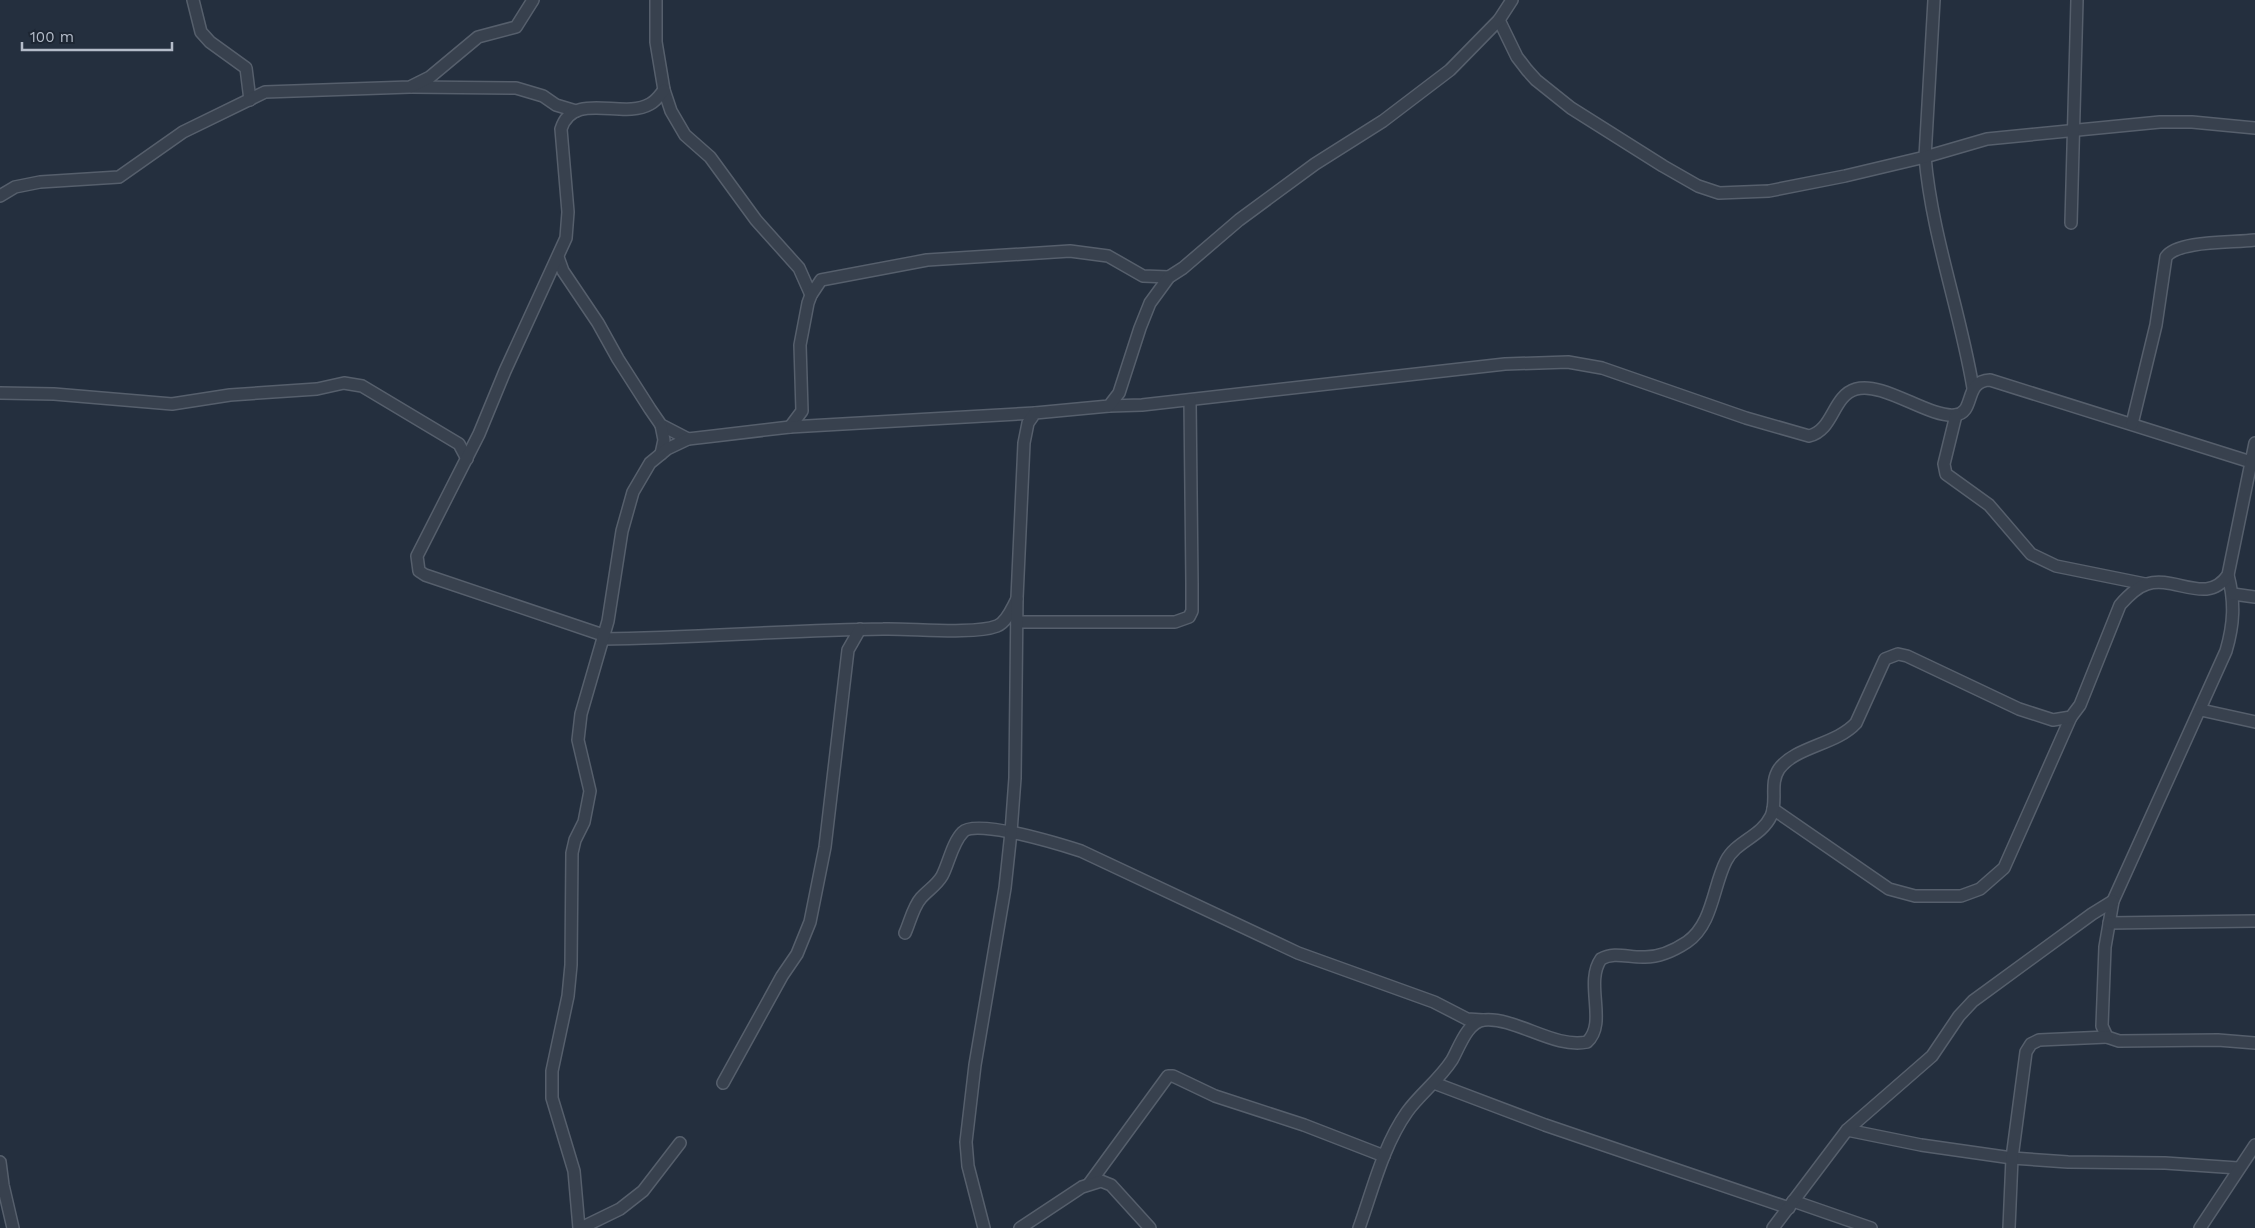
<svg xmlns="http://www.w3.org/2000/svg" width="2255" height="1228" font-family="'Work Sans',sans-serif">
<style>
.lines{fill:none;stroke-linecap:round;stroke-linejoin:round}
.street-casing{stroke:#565f6c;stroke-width:14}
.street{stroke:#38414e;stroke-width:11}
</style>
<rect width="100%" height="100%" fill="#242f3e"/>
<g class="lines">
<g class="street-casing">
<g id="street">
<polyline points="193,0 201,32 210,42 246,68 250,100"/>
<polyline points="656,0 656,42 664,90 671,111 685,135 710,157 756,220 799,268 811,295"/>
<path d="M1934 0 1925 157C1932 236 1960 310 1973 388"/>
<polyline points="1499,20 1517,57 1527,70 1536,80 1571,108 1663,166 1698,186 1719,193 1769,191 1845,176 1925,157 1987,139 2160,122 2192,122 2255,128"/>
<polyline points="412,87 516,88 543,96 556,105 576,111"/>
<polyline points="0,196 15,187 40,182 119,177 183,132 265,92 410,87 430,77 478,37 516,27 533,0"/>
<polyline points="2071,223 2077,0"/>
<polyline points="558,257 563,271 598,323 618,359 650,409 661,425 688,439"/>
<polyline points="0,393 54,394 172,404 230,395 317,389 344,383 362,386 459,444 467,459"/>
<path d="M1109 406 1142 405 1505 364 1568 362 1602 368 1746 418 1809 436C1834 430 1832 396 1856 389 1883 381 1929 418 1955 415 1976 413 1963 381 1990 380L2251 462"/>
<polyline points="1956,415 1944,464 1946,474 1989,505 2031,554 2056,566 2145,584"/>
<path d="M2132 424 2156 325 2166 257C2178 240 2234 243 2255 240"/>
<polyline points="661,425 664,440 661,454"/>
<polyline points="790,427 802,411 800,345 808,303 811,295 821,280 927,260 1070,251 1108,256 1143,276 1169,277"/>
<path d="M2228 575C2235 602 2234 624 2226 651L2113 901 2105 947 2102 1026 2107 1037 2119 1041 2218 1040 2255 1043"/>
<polyline points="2233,594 2255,597"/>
<polyline points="1017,622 1175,622 1189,617 1192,611 1192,583 1190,400"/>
<path d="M603 635 425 575 419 571 417 556 479 434 505 371 566 238 568 212 561 129C573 90 623 120 650 104 656 101 660 95 664 90"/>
<path d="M603 639C696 638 789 630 883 629 911 628 973 635 997 626 1007 622 1012 608 1017 599"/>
<polyline points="2201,710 2255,722"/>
<polyline points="1773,809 1889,889 1915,896 1961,896 1980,889 2004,868 2071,717"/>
<polyline points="2109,923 2255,921"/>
<path d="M905 933C910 922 913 907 921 898 928 890 936 886 942 876 949 863 952 843 963 832 976 818 1062 845 1081 851L1298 953 1434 1002 1467 1019 1483 1020"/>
<polyline points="723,1083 782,976 797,954 810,922 825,847 848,650 860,629"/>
<polyline points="1434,1083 1545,1125 1789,1208"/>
<polyline points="1847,1130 1921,1145 2012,1158 2068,1162 2165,1163 2238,1168"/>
<polyline points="0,1162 3,1185 13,1228"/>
<polyline points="1089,1184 1168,1076 1173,1076 1215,1096 1304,1125 1384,1156"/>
<polyline points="1793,1201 1871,1228"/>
<polyline points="579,1228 574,1171 552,1098 552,1071 568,996 571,965 572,853 575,840 584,822 590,791 578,740 581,714 608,621 622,531 633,492 650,463 667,449 688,439 714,436 790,427 1035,413"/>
<polyline points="581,1228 620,1209 643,1191 680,1143"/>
<polyline points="984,1228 968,1166 966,1142 975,1065 1005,888 1011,832 1015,778 1017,598 1024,443 1028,423 1035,413 1109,406 1119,393 1140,328 1150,303 1169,277 1183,268 1239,220 1315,164 1383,121 1450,70 1499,20 1512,0"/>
<polyline points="1020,1228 1082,1187 1101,1181 1111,1185 1150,1228"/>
<path d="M1359 1228C1373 1189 1383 1146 1407 1112 1420 1094 1439 1080 1452 1060 1459 1048 1467 1022 1484 1020 1516 1017 1554 1049 1587 1042 1608 1023 1584 983 1601 959 1614 951 1630 958 1645 957 1660 957 1675 950 1687 942 1713 924 1713 886 1726 861 1736 841 1761 837 1771 816 1778 801 1769 784 1779 769 1796 746 1836 745 1856 723L1885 659 1898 654 1907 656 2019 709 2053 720 2071 717 2080 705 2120 605C2127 597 2137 587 2147 584 2175 575 2207 606 2228 575L2255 443"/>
<polyline points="1773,1228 1847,1130 1932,1056 1959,1016 1973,1001 2092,914 2113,901"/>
<polyline points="2009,1228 2012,1158 2026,1052 2031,1044 2039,1040 2107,1037"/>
<polyline points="2200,1228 2255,1145"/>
</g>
</g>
<use href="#street" class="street"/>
</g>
<path d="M22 42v8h150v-8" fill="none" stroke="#b4bcc9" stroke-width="2.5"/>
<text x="30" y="42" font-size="15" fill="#b4bcc9" stroke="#1d2633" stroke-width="4" paint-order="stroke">100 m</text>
</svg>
